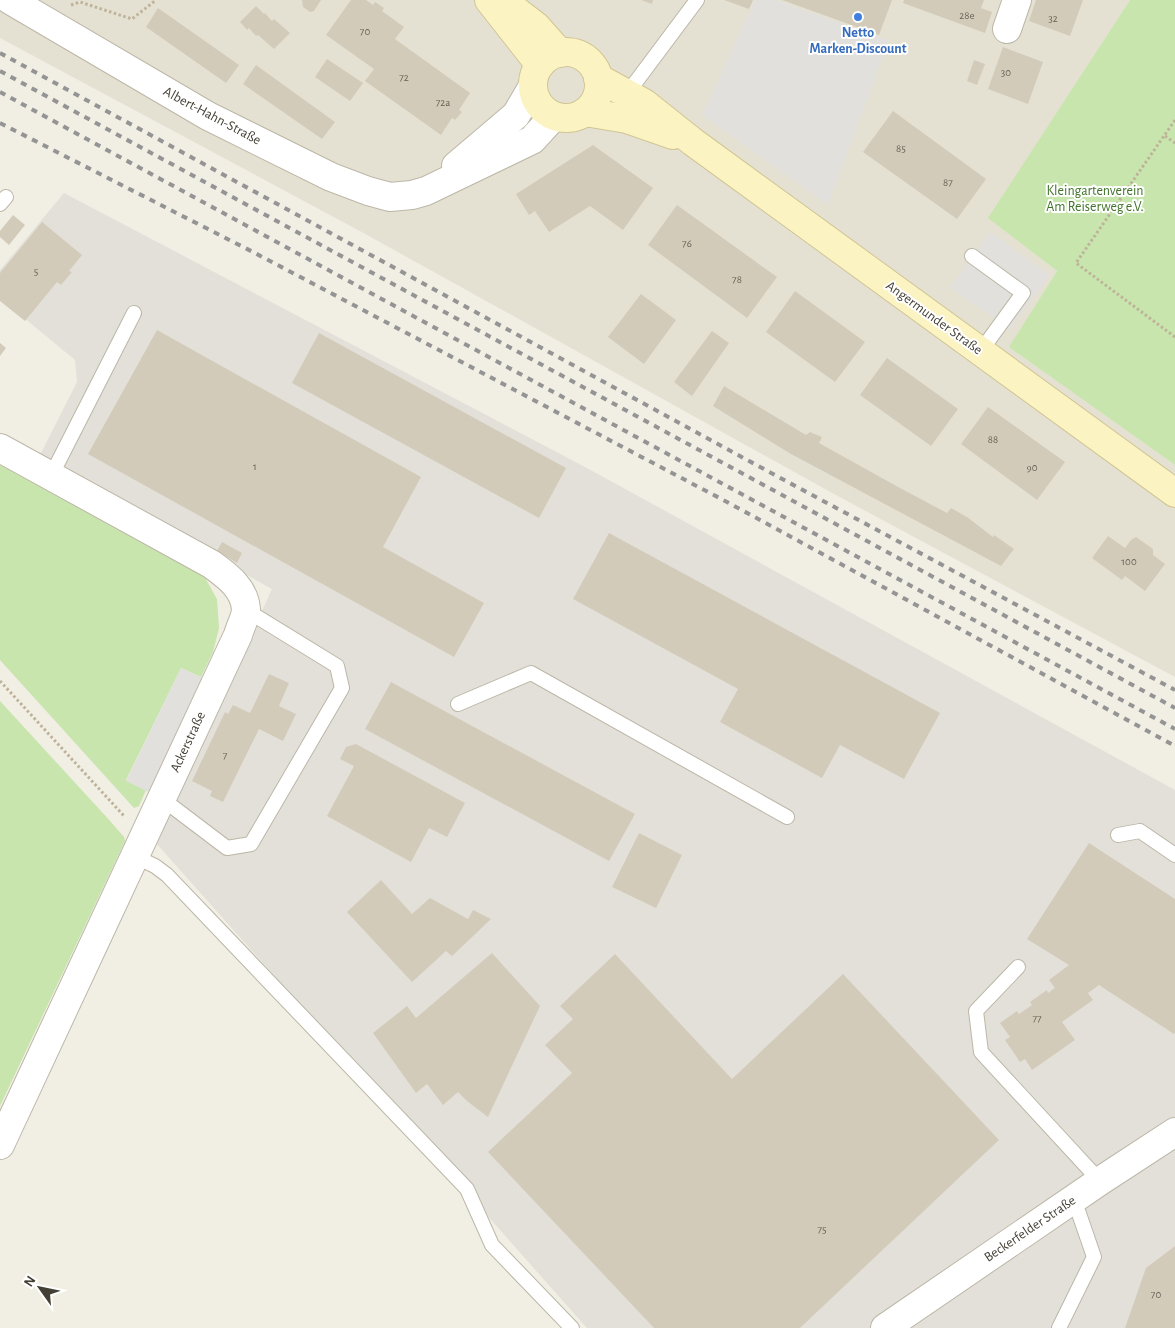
<svg xmlns="http://www.w3.org/2000/svg" width="1175" height="1328" font-family="'Alegreya Sans',sans-serif">
<style>
.residential{fill:#e5e1d2}
.industrial{fill:#e3e0d9}
.green{fill:#c8e5ae}
.parking{fill:#e2e0dc}
.building{fill:#d3cbba}
.lines{fill:none;stroke-linecap:round;stroke-linejoin:round}
.lane-casing{stroke:#bcb7a7;stroke-width:16}
.street-casing{stroke:#bcb7a7;stroke-width:30}
.secondary-casing{stroke:#d0c595;stroke-width:30}
.path{stroke:#beb399;stroke-width:3;stroke-dasharray:2.5 2.5;stroke-linecap:butt}
.lane{stroke:#fff;stroke-width:14}
.street{stroke:#fff;stroke-width:28}
.secondary{stroke:#fcf3c3;stroke-width:28}
.rail{stroke:#949494;stroke-width:4;stroke-dasharray:6 6;stroke-linecap:butt}
.shop-dot{fill:#3f7fe0;stroke:#fff;stroke-width:2}
.labels{text-anchor:middle;dominant-baseline:central;stroke-width:4;stroke-linejoin:round;paint-order:stroke}
.number-label{font-size:11px;fill:#676256}
.shop-label{font-size:14px;font-weight:bold;fill:#366cbe;stroke:#fff}
.street-label{font-size:14px;fill:#433f34;stroke:#fff}
.park-label{font-size:14px;fill:#40722a;stroke:#fff}
</style>
<rect width="100%" height="100%" fill="#f1eee4"/>
<polygon class="residential" points="0,0 1130,0 989,218 1057,271 1010,347 1175,465 1175,677 834,494 369,236 0,38"/>
<polygon class="industrial" points="64,193 585,467 1175,790 1175,1328 587,1328 156,843 272,589 38,459 77,382 75,360 0,298 0,270"/>
<g class="green">
<polygon points="1130,0 1175,0 1175,465 1009,347 1057,271 988,218"/>
<polygon points="0,459 195,566 204,576 217,599 219,628 213,652 201,677 181,668 126,780 146,790 139,806 134,808 0,660"/>
<polygon points="0,701 111,822 124,837 125,841 0,1106"/>
</g>
<g class="parking">
<polygon points="755,0 775,0 889,40 828,205 702,115"/>
<polygon points="990,232 1050,275 1010,330 950,287"/>
<polygon points="181,668 215,684 161,798 126,781"/>
</g>
<g class="building">
<polygon points="302,0 321,0 314,11 310,12 303,7"/>
<polygon points="351,0 366,0 373,5 375,2 384,8 382,11 404,27 395,39 470,93 459,110 462,112 455,120 452,118 441,135 365,81 374,69 326,35"/>
<polygon points="641,0 653,0 652,4"/>
<polygon points="724,0 753,0 749,9"/>
<polygon points="782,0 892,0 879,35"/>
<polygon points="904,0 984,0 981,8 992,12 985,33 903,3"/>
<polygon points="1036,0 1083,0 1070,36 1029,21"/>
<polygon points="256,6 264,14 265,13 272,21 274,19 290,33 274,49 258,35 256,36 249,28 247,30 240,22"/>
<polygon points="158,8 239,65 226,83 146,27"/>
<polygon points="1003,47 1043,62 1028,104 988,89"/>
<polygon points="327,59 363,83 350,101 315,77"/>
<polygon points="974,60 985,64 977,85 967,81"/>
<polygon points="256,65 335,122 322,139 243,84"/>
<polygon points="893,111 986,179 957,219 863,152"/>
<polygon points="593,145 653,188 623,230 590,206 549,232 535,211 529,215 516,194"/>
<polygon points="677,205 777,277 747,318 648,245"/>
<polygon points="13,215 25,225 9,245 0,237 0,231"/>
<polygon points="42,222 82,255 69,271 72,272 61,285 57,282 25,321 0,301 0,273"/>
<polygon points="795,291 865,342 835,382 766,332"/>
<polygon points="641,294 676,320 644,364 608,337"/>
<polygon points="157,330 421,477 383,547 484,603 454,657 88,454"/>
<polygon points="712,331 729,343 692,396 674,382"/>
<polygon points="319,333 566,468 539,518 292,383"/>
<polygon points="0,343 6,348 0,356"/>
<polygon points="887,358 958,409 931,446 860,395"/>
<polygon points="724,386 806,435 810,432 822,437 819,443 900,488 947,513 951,508 967,517 993,537 994,535 1014,549 1001,566 791,454 713,406"/>
<polygon points="988,407 1065,462 1037,500 961,444"/>
<polygon points="609,533 940,713 904,779 840,745 822,778 720,722 738,689 573,599"/>
<polygon points="1108,536 1125,548 1131,540 1136,537 1153,549 1153,555 1165,564 1145,591 1125,576 1122,580 1092,558"/>
<polygon points="222,542 242,553 237,563 217,551"/>
<polygon points="269,674 289,683 279,706 296,714 283,741 259,729 223,802 210,796 212,791 192,781 225,712 228,714 233,705 250,713"/>
<polygon points="391,682 635,814 609,861 365,729"/>
<polygon points="356,744 465,803 447,837 429,828 411,862 327,816 354,766 340,759 346,747"/>
<polygon points="639,833 682,855 656,908 612,887"/>
<polygon points="1089,843 1175,899 1175,1032 1174,1034 1099,985 1088,993 1093,1000 1062,1022 1075,1040 1032,1070 1025,1059 1020,1062 1005,1040 1010,1037 1000,1023 1017,1011 1019,1014 1032,1005 1030,1002 1047,990 1048,993 1055,988 1049,980 1069,965 1027,939"/>
<polygon points="381,880 412,914 430,898 468,919 473,910 491,919 452,956 446,951 412,982 347,912"/>
<polygon points="492,953 540,1006 488,1117 467,1101 458,1092 443,1105 427,1084 416,1093 373,1033 407,1006 416,1018"/>
<polygon points="615,954 732,1079 843,974 999,1140 800,1328 654,1328 488,1152 572,1073 545,1045 573,1019 560,1006"/>
<polygon points="1175,1246 1175,1328 1125,1328 1146,1268"/>
</g>
<g class="lines">
<g class="lane-casing">
<g id="lane">
<polyline points="626,95 697,0"/>
<polyline points="0,204 6,197"/>
<polyline points="972,256 1023,293 980,352"/>
<polyline points="51,476 134,313"/>
<polyline points="458,704 531,673 787,817"/>
<polyline points="161,798 227,848 251,844 342,688 337,666 246,610"/>
<polyline points="1118,835 1140,831 1175,855"/>
<polyline points="134,856 155,866 167,875 467,1189 492,1245 572,1328"/>
<polyline points="1018,967 976,1011 981,1052 1100,1181"/>
<polyline points="1059,1328 1094,1257 1074,1199"/>
</g>
</g>
<g class="street-casing">
<g id="street">
<polyline points="10,0 208,116 331,177 368,191 390,197 412,195 426,191 532,140 554,116"/>
<polyline points="1007,29 1017,0"/>
<polyline points="456,166 516,115 533,86"/>
<path d="M0 448 211 564C227 576 244 587 246 609 246 617 240 627 238 635L0 1145"/>
<polyline points="885,1328 1100,1181 1175,1132"/>
</g>
</g>
<g class="secondary-casing">
<g id="secondary">
<polyline points="489,0 540,65"/>
<polyline points="502,0 536,26 560,53"/>
<circle cx="566" cy="85" r="33"/>
<polyline points="598,78 644,103 693,142 1175,493"/>
<polyline points="585,112 627,119 673,135"/>
</g>
</g>
<g class="path">
<polyline points="71,5 80,2 132,19 156,0"/>
<polyline points="1175,120 1076,263 1175,337"/>
<polyline points="1165,136 1175,143"/>
<polyline points="0,681 125,817"/>
</g>
<use href="#lane" class="lane"/>
<use href="#street" class="street"/>
<use href="#secondary" class="secondary"/>
<g class="rail">
<polyline points="0,53 773,474 1175,690"/>
<polyline points="0,71 1175,708"/>
<polyline points="0,92 1175,729"/>
<polyline points="0,123 253,252 727,502 1175,746"/>
</g>
</g>
<circle class="shop-dot" cx="858" cy="17" r="5"/>
<g class="labels">
<g class="number-label">
<text x="967" y="15">28e</text>
<text x="1053" y="18">32</text>
<text x="365" y="31">70</text>
<text x="1006" y="72">30</text>
<text x="404" y="77">72</text>
<text x="443" y="102">72a</text>
<text x="901" y="148">85</text>
<text x="948" y="182">87</text>
<text x="687" y="243">76</text>
<text x="36" y="271">5</text>
<text x="737" y="279">78</text>
<text x="993" y="439">88</text>
<text x="255" y="466">1</text>
<text x="1032" y="467">90</text>
<text x="1129" y="561">100</text>
<text x="225" y="755">7</text>
<text x="1037" y="1018">77</text>
<text x="822" y="1229">75</text>
<text x="1156" y="1294">70</text>
</g>
<g class="shop-label">
<text x="858" y="33">Netto<tspan x="858" dy="16">Marken-Discount</tspan></text>
</g>
<g class="street-label">
<text transform="translate(212 116) rotate(28)">Albert-Hahn-Straße</text>
<text transform="translate(934 318) rotate(36)">Angermunder Straße</text>
<text transform="translate(188 742) rotate(-65)">Ackerstraße</text>
<text transform="translate(1030 1229) rotate(-34)">Beckerfelder Straße</text>
</g>
<g class="park-label">
<text x="1095" y="191">Kleingartenverein<tspan x="1095" dy="16">Am Reiserweg e.V.</tspan></text>
</g>
</g>
<g transform="translate(40 1288) rotate(303)" stroke="#ffffff" stroke-width="4" paint-order="stroke">
<path d="M0-4L9 19L0 12L-9 19Z" fill="#433f34"/>
<text y="-8" font-size="14" font-weight="bold" text-anchor="middle" fill="#433f34">N</text>
</g>
</svg>
